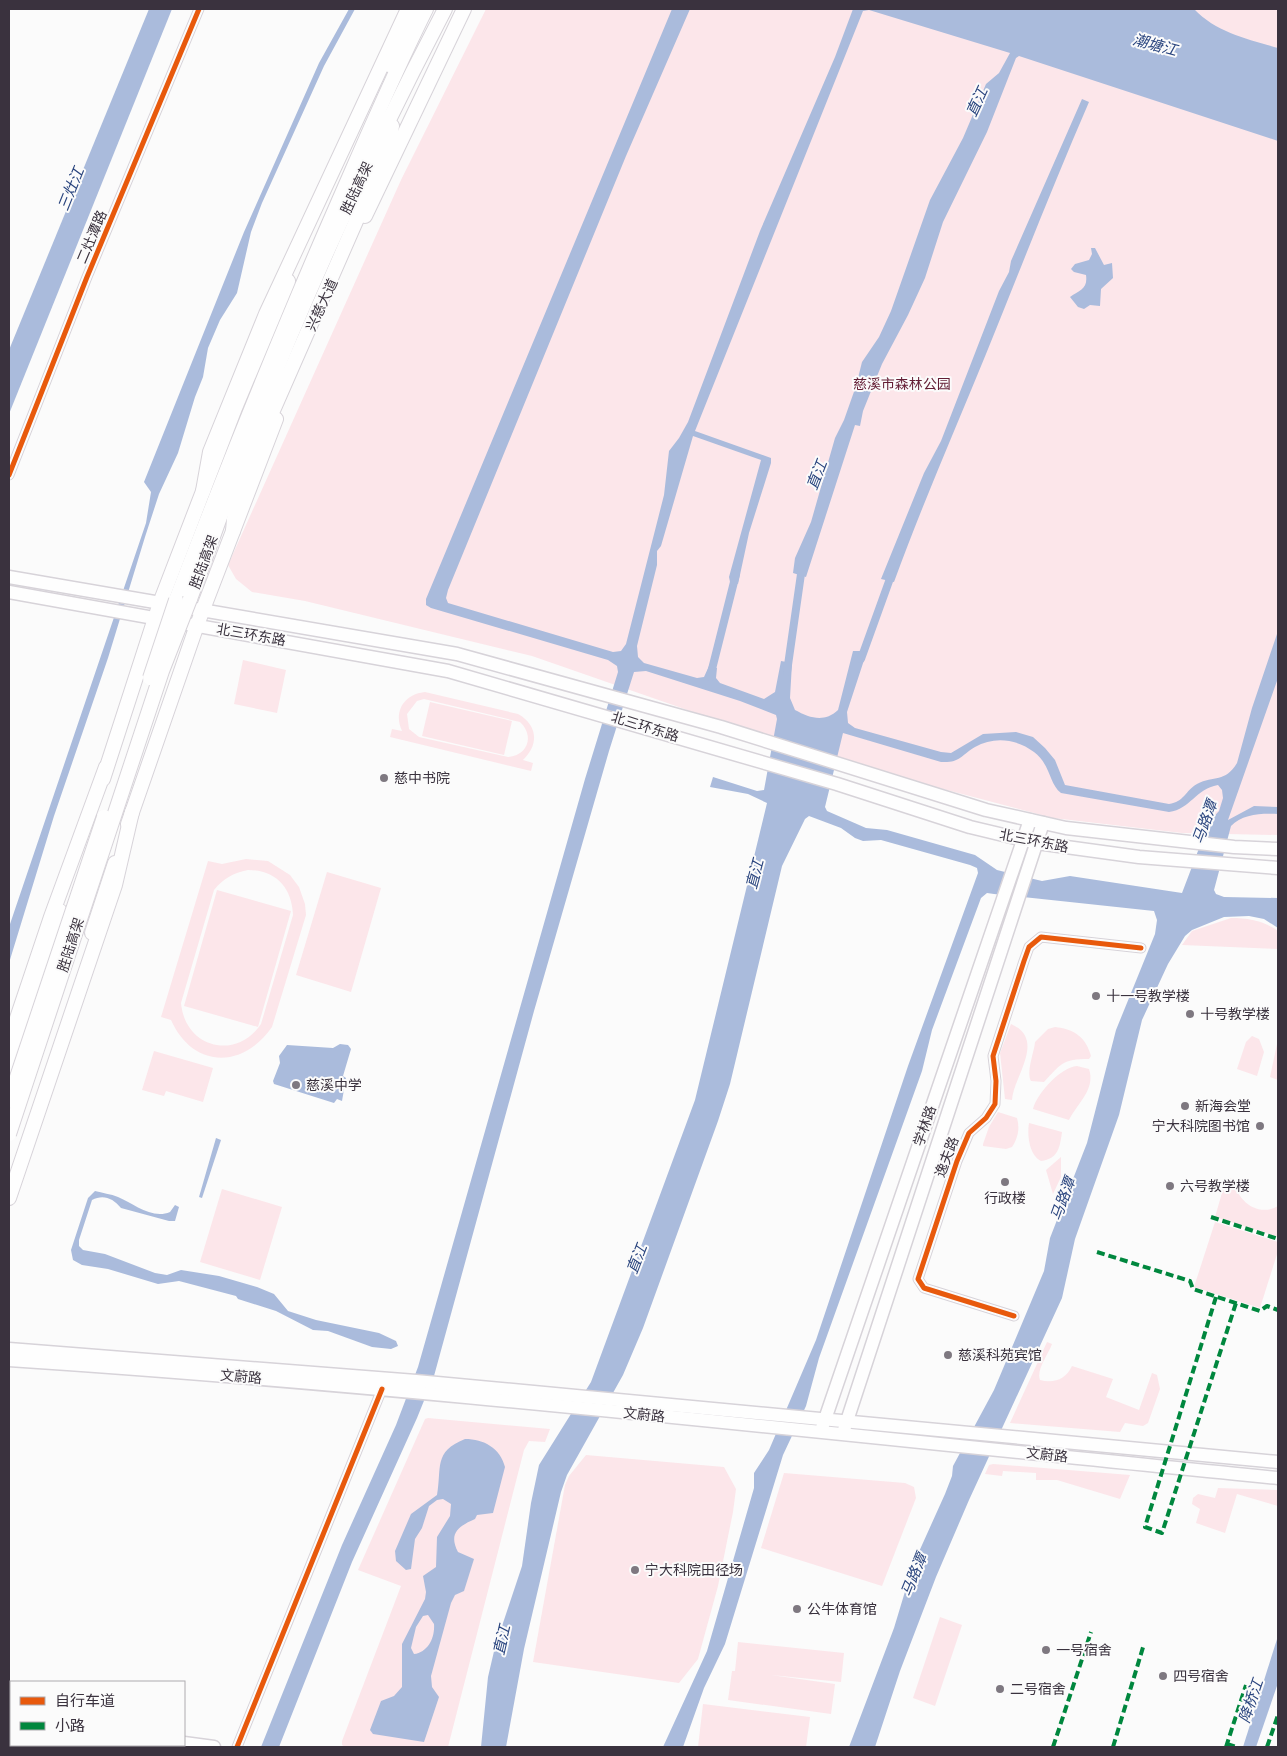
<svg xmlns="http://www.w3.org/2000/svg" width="1287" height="1756" font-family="'Varela Round','Noto Sans SC',sans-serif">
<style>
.green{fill:#fce6ea;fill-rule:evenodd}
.water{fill:#aabbdc;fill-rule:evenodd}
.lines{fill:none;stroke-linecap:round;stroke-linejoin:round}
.canal{stroke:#aabbdc;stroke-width:8}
.minor-casing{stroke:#d7d3d9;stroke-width:11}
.secondary-casing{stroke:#d7d3d9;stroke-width:15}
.primary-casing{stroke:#d7d3d9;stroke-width:16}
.trunk-casing{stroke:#d7d3d9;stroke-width:16}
.minor{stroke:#fefefe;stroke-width:9}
.secondary{stroke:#fefefe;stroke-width:12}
.primary{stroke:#fefefe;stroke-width:14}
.trunk{stroke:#fefefe;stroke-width:14}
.trunk-bridge-casing{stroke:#d7d3d9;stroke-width:16;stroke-linecap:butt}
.trunk-bridge{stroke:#fefefe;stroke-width:14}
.quiet{stroke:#00873e;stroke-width:4;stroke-dasharray:8 4;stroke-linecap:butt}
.cycleway-casing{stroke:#fbfbfb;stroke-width:8}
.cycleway{stroke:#e8590c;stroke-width:5}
.poi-dot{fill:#7e7880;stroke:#fbfbfb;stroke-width:2}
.labels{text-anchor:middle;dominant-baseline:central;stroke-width:4;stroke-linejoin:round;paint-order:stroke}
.street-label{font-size:14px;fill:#3a323e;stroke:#fbfbfb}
.park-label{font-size:14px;fill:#631d34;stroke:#fbfbfb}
.poi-label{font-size:14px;fill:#3a323e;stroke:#fbfbfb;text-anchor:start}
.water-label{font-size:15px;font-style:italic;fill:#29447e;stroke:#fbfbfb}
</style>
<rect width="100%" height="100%" fill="#fbfbfb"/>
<g class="green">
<polygon points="486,9 1278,9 1278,835 1182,833 1053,818 928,785 719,721 532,656 305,601 252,592 236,579 228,565 401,180"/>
<polygon points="243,660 286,670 277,713 234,704"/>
<path d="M425 692 518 714C538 725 539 745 523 760L533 763 531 771 390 737 392 729 402 731C393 712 404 694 425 692ZM424 699 520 722C534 735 529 755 508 757L419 737 409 729 407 714 417 701Z"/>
<polygon points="430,702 512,721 504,755 422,736"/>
<path d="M246 859 268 861 290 875 299 887 305 904 306 915 272 1027C243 1069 193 1069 171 1020L161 1017 208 861 222 864ZM248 870C275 870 292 887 293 915L261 1024C236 1061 185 1048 181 1003L214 890C224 878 233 873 248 870Z"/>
<polygon points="327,872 381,888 351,992 296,975"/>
<polygon points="217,890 291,911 258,1027 184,1006"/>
<path d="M1231 918C1249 918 1264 921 1278 931V949L1182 945 1192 931Z"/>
<path d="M1011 1024C1047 1040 1013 1077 1012 1100L1005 1099 1000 1053Z"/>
<path d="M1055 1027C1074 1029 1086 1037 1091 1056L1089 1059C1062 1059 1061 1064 1044 1082L1031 1081C1026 1072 1034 1053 1035 1042L1048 1029Z"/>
<polygon points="1252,1036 1259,1039 1264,1052 1257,1076 1237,1069 1246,1042"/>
<polygon points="1277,1044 1278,1045 1278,1080 1270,1077"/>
<polygon points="154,1051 213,1068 203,1102 166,1091 164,1096 142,1090"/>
<path d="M1077 1066 1089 1069C1096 1089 1077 1104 1069 1120L1033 1109C1037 1093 1061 1067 1077 1066Z"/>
<path d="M998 1112 1017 1118C1020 1128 1018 1138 1012 1147L1006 1149 983 1146V1144L989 1127Z"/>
<path d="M1029 1123 1062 1132C1060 1147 1058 1159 1041 1161 1029 1155 1027 1135 1029 1123Z"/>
<polygon points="1061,1157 1061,1177 1053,1194 1046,1170"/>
<path d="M1233 1178C1236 1200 1257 1218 1278 1206V1237L1215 1217 1226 1179Z"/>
<polygon points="222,1189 282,1207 260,1280 200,1262"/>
<polygon points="1215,1222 1278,1242 1278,1251 1260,1308 1194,1287"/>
<path d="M1047 1342 1052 1344C1048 1355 1036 1370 1040 1380 1054 1384 1066 1379 1072 1366L1113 1379 1106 1397 1139 1410 1152 1373 1157 1375 1160 1389 1148 1423 1143 1426 1125 1423 1120 1432 1010 1423Z"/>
<polygon points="428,1418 550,1429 545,1442 529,1441 524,1450 448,1747 345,1747 342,1745 342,1741 401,1586 358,1570 425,1419"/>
<polygon points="586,1455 724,1467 736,1489 733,1512 718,1586 698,1659 679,1683 533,1662 565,1485 569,1476"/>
<polygon points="993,1464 1130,1475 1120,1499 1057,1480 1036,1480 1036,1473 1003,1471 1002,1476 985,1474 989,1465"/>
<polygon points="784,1473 905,1483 914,1487 916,1498 882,1586 761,1548"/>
<polygon points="1218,1488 1278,1490 1278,1506 1237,1494 1225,1533 1196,1523 1200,1509 1192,1504 1193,1498 1198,1494 1215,1498"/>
<polygon points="940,1617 962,1625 935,1706 913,1698"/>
<polygon points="738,1642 844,1653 841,1682 771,1675 835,1684 831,1714 728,1700 732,1671 735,1671"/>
<polygon points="703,1704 810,1717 806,1747 698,1747"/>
</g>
<g class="water">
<polygon points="149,9 172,9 9,414 9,350"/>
<polygon points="349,9 355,9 324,66 262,203 251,232 237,293 220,320 208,348 203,377 195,397 178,453 159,494 145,537 108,658 54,816 9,963 9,927 146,523 151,492 144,482 244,232 319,63"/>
<path d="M672 9H690L626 156 448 590 446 598 448 603 613 652 621 651 626 644 664 495 669 451 679 438 688 422 760 231 835 57 853 9H1194C1217 33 1248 39 1278 48V141L1019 56 1016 58 987 132 943 222 925 278 908 315 882 364 863 411 860 426 855 425 806 577 793 573 795 558 811 522 835 438 844 420 856 386 862 362 879 337 891 311 930 200 963 138 986 84 999 73 1010 53 869 10 863 11 695 431 771 458V463L749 533 738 584 730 582 729 577 761 460 693 436 661 546 657 551V565L637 646 638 657 644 663 697 678 704 677 709 666 717 668 716 678 720 683 764 699 775 692 781 661 792 663 790 698 795 710C810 718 824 723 838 710L853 651H867L847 712 848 723 855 728 941 752 951 753 983 734 1016 732 1033 737 1045 748 1055 760 1065 785 1169 804C1184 802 1185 791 1197 784 1214 775 1225 783 1237 763L1252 708 1278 631V678L1228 820 1254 806 1278 807V814C1262 813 1242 814 1231 826L1214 890 1216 894 1224 897 1278 898V928L1264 919 1249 916 1224 917 1192 930 1185 936 1168 964 1142 1020 1119 1115 1075 1239 1062 1298 969 1500 936 1577 900 1671 875 1747H849L894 1628 913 1565 945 1494 952 1476 953 1466 994 1390 1044 1271 1050 1238 1087 1143 1116 1030 1155 934 1157 920 1154 911 994 894 987 893 981 898 932 1030 922 1071 819 1358 806 1406 783 1455 725 1644 704 1688 683 1747H663L707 1651 754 1488V1473L769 1450 816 1340 908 1066 978 873 977 868 970 865 881 840 863 841 855 838 841 828 809 816 805 819 782 866 730 1084 718 1121 643 1328 623 1375 567 1475 561 1492 524 1649 506 1747H481L488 1677 495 1647 522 1566 531 1503 539 1465 591 1382 695 1100 767 803 748 794 710 787 713 777 757 791 764 790 777 719 776 715 740 701 646 671 634 672 609 751 534 1011 434 1376 417 1418 352 1562 279 1747H261L342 1545 396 1425 418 1367 585 779 618 672 617 666 608 660 431 608 426 605V599ZM843 733 941 762C960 763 960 756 975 747 994 736 1017 739 1034 752 1051 765 1049 784 1061 793L1169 812C1191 809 1195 789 1218 785L1222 790 1223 798 1219 811 1209 822 1182 893 1070 876 1042 881 997 870 975 855 887 830 866 828 827 811 825 807Z"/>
<path d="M1082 99 1089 102C1053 185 1020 270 986 354 955 430 922 505 894 582L881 579 924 473 941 441 999 291 1009 272 1011 261Z"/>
<path d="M1091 248H1095L1104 265 1112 263 1113 278 1101 289 1100 306 1090 305 1084 309 1078 307 1070 297C1080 290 1088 289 1086 275L1074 272 1071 269 1075 264 1089 260 1092 254Z"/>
<polygon points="340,1044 348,1045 351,1049 343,1076 346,1078 342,1101 337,1099 334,1103 274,1084 273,1081 280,1063 279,1056 287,1045 333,1048"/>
<polygon points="216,1138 221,1140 202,1198 199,1197"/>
<path d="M95 1191C102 1193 111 1194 118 1197 133 1203 152 1220 170 1212L175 1205 179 1207 175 1221H169L121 1208C113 1198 103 1194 92 1200L79 1240V1246L83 1250 105 1254 155 1273 167 1275 181 1270 219 1276 257 1287 274 1294 288 1311 316 1320 379 1333 396 1341 398 1346 391 1349 372 1347 328 1331 313 1330 276 1311 238 1299 236 1296 179 1281 158 1284 108 1269 82 1265 73 1260 71 1250 88 1198Z"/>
<path d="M465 1439C484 1439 500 1448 505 1467L493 1513 477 1515 475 1519C459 1526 448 1533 458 1552L474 1559 464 1591 455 1595 451 1603 431 1676 432 1687 439 1697 424 1742 373 1734 370 1730 381 1701 394 1696 402 1687V1644L425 1599 426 1592 423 1576 436 1567 437 1537 450 1516 451 1504 443 1499 437 1500 429 1506 422 1528 415 1539 411 1569 406 1570 396 1561 395 1551 411 1514 437 1495C442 1467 433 1452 465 1439ZM428 1615 434 1624C435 1638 428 1652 414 1654L411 1648 416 1627 423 1616Z"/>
<polygon points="1278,1636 1278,1683 1256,1747 1243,1747"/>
</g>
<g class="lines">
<g class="canal">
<polyline points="861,659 892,573"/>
<polyline points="787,672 802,567"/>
<polyline points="710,677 736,574"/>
</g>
<g class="minor-casing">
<g id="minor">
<polyline points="9,475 87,277 199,9"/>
<polyline points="1014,1316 924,1288 918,1279 957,1161 969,1133 986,1118 995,1104 996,1081 993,1056 1024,961 1029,947 1041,937 1141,948"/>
<polyline points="237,1747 382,1389"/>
</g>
</g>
<g class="secondary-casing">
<g id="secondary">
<polyline points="9,577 457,654 721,727 986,810 1066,828 1234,847 1278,849"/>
<polyline points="9,592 448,671 837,784 970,827 1037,843 1139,857 1278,868"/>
<polyline points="9,1349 416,1381 1278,1462"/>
<path d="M9 1360C433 1388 855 1437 1278 1478"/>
<polyline points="822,1428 1030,820"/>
<polyline points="844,1430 1043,823"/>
<polyline points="9,1720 11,1720"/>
<polyline points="9,1735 11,1735"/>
<polyline points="184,1743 214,1747"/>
<polyline points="82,1745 101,1747"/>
</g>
</g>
<g class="primary-casing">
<g id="primary">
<polyline points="389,65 418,9"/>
<polyline points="365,216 464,9"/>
<polyline points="103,779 160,603 235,408 288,281"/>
<polyline points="128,824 197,625 276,419"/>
<polyline points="92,933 115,863"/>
<polyline points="9,1070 60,911"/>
</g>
</g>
<g class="trunk-casing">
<g id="trunk">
<polyline points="203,491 210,452 266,314 408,9"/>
<polyline points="233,531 236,495 388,148 392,126"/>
<path d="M190 599C213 539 233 478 257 418 312 278 376 141 445 9"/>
<path d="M176 600C227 467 280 335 337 205 366 139 394 73 426 9"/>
<polyline points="9,1042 51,917 106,767"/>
<polyline points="9,1198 115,885 132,812"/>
</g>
</g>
<use href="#minor" class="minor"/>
<use href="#secondary" class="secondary"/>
<use href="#primary" class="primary"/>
<use href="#trunk" class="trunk"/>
<g class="trunk-bridge-casing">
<g id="trunk-bridge">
<polyline points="150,678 176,600"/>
<polyline points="9,1101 104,817"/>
<polyline points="9,1134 162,671 190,599"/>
</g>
</g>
<use href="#trunk-bridge" class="trunk-bridge"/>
<g class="quiet">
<polyline points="1211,1217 1278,1239"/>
<polyline points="1097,1252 1190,1281 1193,1289 1260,1311 1267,1306 1278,1310"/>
<polyline points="1216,1297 1145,1527 1162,1533 1236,1303"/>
<polyline points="1227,1744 1237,1747"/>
<polyline points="1053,1747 1091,1632"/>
<polyline points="1113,1747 1144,1644"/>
<polyline points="1226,1747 1246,1685"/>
<polyline points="1267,1747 1278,1715"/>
</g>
<g class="cycleway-casing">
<g id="cycleway">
<polyline points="9,475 87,277 199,9"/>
<polyline points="1014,1316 924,1288 918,1279 957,1161 969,1133 986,1118 995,1104 996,1081 993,1056 1024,961 1029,947 1041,937 1141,948"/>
<polyline points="237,1747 382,1389"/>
</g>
</g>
<use href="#cycleway" class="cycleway"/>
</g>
<g class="poi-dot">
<circle cx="384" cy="778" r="5"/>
<circle cx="1096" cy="996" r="5"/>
<circle cx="1190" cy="1014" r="5"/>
<circle cx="296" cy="1085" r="5"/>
<circle cx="1185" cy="1106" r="5"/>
<circle cx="1260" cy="1126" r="5"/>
<circle cx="1005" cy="1182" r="5"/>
<circle cx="1170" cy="1186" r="5"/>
<circle cx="948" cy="1355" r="5"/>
<circle cx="635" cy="1570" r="5"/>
<circle cx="797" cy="1609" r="5"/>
<circle cx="1046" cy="1650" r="5"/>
<circle cx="1163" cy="1676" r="5"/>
<circle cx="1000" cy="1689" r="5"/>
</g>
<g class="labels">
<g class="street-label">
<text transform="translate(357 188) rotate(-65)">胜陆高架</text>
<text transform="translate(92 237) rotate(-67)">二灶潭路</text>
<text transform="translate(322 305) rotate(-65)">兴慈大道</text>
<text transform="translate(204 562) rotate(-70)">胜陆高架</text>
<text transform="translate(251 635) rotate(10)">北三环东路</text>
<text transform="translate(645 727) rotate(17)">北三环东路</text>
<text transform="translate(1034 841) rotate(11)">北三环东路</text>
<text transform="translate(71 945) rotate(-72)">胜陆高架</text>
<text transform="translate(925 1126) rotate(-71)">学林路</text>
<text transform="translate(947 1157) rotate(-69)">逸夫路</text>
<text transform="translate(241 1377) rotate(5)">文蔚路</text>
<text transform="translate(644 1415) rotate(6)">文蔚路</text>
<text transform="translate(1047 1455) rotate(6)">文蔚路</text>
</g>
<g class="park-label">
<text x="902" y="384">慈溪市森林公园</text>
</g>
<g class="poi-label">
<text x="394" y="778">慈中书院</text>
<text x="1106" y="996">十一号教学楼</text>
<text x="1200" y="1014">十号教学楼</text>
<text x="306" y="1085">慈溪中学</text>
<text x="1195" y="1106">新海会堂</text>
<text x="1250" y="1126" text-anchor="end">宁大科院图书馆</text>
<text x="1180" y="1186">六号教学楼</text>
<text x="1005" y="1198" text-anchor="middle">行政楼</text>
<text x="958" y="1355">慈溪科苑宾馆</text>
<text x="645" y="1570">宁大科院田径场</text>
<text x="807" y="1609">公牛体育馆</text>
<text x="1056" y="1650">一号宿舍</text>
<text x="1173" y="1676">四号宿舍</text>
<text x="1010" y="1689">二号宿舍</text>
</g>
<g class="water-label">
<text transform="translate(1155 45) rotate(15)">潮塘江</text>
<text transform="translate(977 102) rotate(-65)">直江</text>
<text transform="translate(71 189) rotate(-68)">三灶江</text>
<text transform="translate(817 475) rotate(-69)">直江</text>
<text transform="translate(1205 822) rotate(-70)">马路潭</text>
<text transform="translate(755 874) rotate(-75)">直江</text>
<text transform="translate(1063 1199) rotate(-70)">马路潭</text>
<text transform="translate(637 1259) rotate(-69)">直江</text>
<text transform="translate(914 1575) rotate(-68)">马路潭</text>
<text transform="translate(502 1640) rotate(-77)">直江</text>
<text transform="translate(1251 1701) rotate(-71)">降桥江</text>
</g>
</g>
<rect width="1287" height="1756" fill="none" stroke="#3a323e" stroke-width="20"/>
<rect x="10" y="1681" width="175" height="65" fill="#fbfbfb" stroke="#aeabaf"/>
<rect x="20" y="1697" width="25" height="8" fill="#e8590c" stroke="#aeabaf"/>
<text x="55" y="1706" font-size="15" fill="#3a323e">自行车道</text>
<rect x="20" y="1722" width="25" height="8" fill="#00873e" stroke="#aeabaf"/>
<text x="55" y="1731" font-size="15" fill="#3a323e">小路</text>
</svg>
